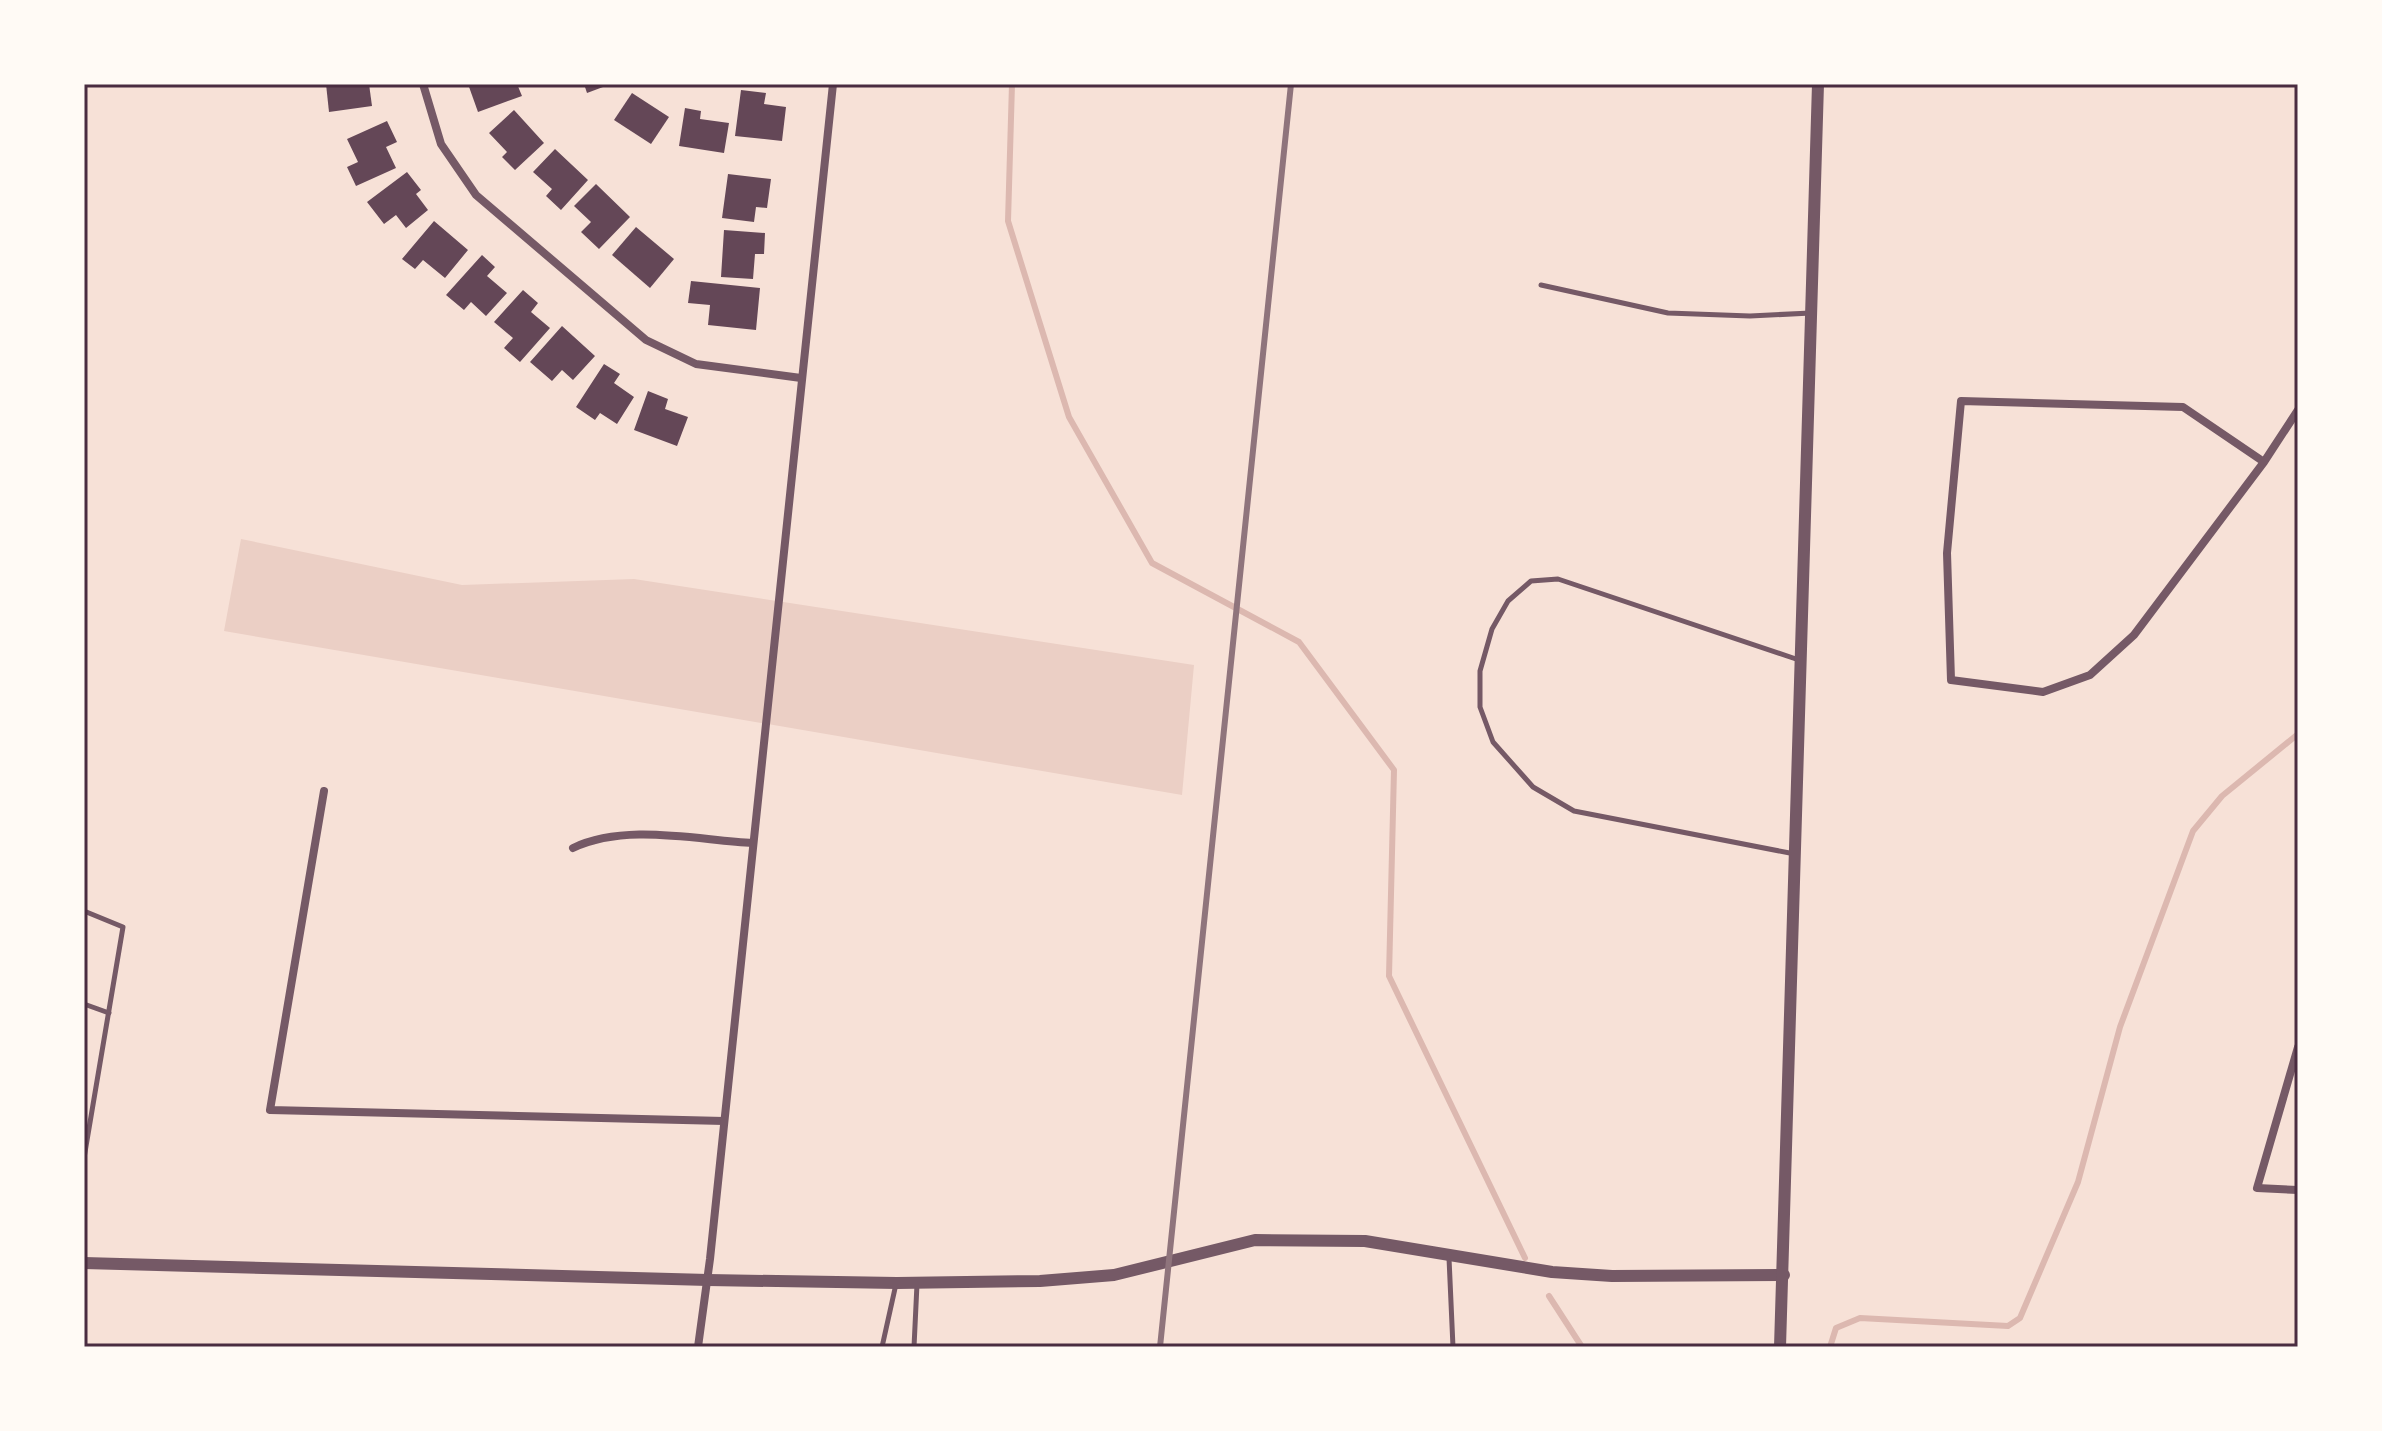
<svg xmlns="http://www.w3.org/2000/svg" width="2382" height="1431" font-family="'DM Sans',sans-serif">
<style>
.green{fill:#ebcfc5}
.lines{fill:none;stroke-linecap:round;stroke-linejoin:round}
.stream{stroke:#dcb8b0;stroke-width:6}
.building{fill:#644757}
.service{stroke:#755966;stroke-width:5}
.minor{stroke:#755966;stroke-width:8}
.tertiary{stroke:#755966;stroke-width:12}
.rail{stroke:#8f747c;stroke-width:6}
.neatline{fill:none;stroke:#4a2c40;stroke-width:3}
</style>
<rect width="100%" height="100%" fill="#f7e1d7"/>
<polygon class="green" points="241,539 462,585 634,579 1194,665 1182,795 224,631"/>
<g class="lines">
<g class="stream">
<polyline points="1012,84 1008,221 1069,417 1152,563 1299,642 1394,770 1389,976 1525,1258"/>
<polyline points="1549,1296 1582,1347"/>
<polyline points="1830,1347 1836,1328 1860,1318 2008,1326 2020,1318 2078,1182 2120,1027 2193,831 2222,796 2298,734"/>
</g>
</g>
<g class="building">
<polygon points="326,84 369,84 372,106 329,112"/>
<polygon points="468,84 517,84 522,96 478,112"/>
<polygon points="584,84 611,84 587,93"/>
<polygon points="741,90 766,93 764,104 786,107 782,141 735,136"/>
<polygon points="632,93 669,117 651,144 614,120"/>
<polygon points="685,108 701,111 700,119 729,123 724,153 679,146"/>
<polygon points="514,110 544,143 515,170 502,157 507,152 489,133"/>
<polygon points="387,121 397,142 386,147 396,168 356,186 347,167 358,162 347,139"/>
<polygon points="555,149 588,180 561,210 546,196 552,189 533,172"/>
<polygon points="407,172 421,190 416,194 428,210 406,228 396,215 384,224 367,202"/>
<polygon points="728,174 771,179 767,208 756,207 754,222 722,218"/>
<polygon points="596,184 630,217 599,249 581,232 591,222 574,206"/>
<polygon points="434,221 468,250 445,278 423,260 415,269 402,259"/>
<polygon points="636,227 674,259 650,288 612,255"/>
<polygon points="724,230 765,233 764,254 755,254 753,279 721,277"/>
<polygon points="482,255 495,267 487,276 507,293 486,316 471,302 464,310 446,295"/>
<polygon points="691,281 760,288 756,330 708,325 710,305 688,303"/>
<polygon points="523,290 538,303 531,312 550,328 520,362 504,348 513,338 494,322"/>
<polygon points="562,326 595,356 573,380 562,370 552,381 530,362"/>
<polygon points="604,364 620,374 614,383 634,397 617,424 600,413 595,420 576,407"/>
<polygon points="648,391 668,399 665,409 688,417 677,446 634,430"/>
</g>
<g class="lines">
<g class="service">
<polyline points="1541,285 1668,313 1750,316 1811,313"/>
<polyline points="1795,854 1574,811 1533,787 1493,742 1480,707 1480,671 1492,629 1508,601 1531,581 1558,579 1799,660"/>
<polyline points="84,911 123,927 84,1158"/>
<polyline points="84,1004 109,1013"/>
<polyline points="1449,1258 1453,1347"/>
<polyline points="882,1347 896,1284"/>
<polyline points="914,1347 917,1284"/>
</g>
<g class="minor">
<polyline points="423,84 441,144 476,195 646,340 696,364 801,378"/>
<polyline points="2264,462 2183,407 1961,401 1947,553 1951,680 2043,692 2090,675 2134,635 2264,462 2298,410"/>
<polyline points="324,791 270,1110 724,1121"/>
<path d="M573 848C626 823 696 840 753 843"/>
<polyline points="2298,1047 2257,1188 2298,1190"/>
<polyline points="698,1347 710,1259 833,84"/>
</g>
<g class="tertiary">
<polyline points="84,1263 708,1280 897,1283 1040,1281 1114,1275 1255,1240 1365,1241 1552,1272 1612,1276 1784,1275"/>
<polyline points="1780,1347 1818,84"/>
</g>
<polyline class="rail" points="1160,1347 1291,84"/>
</g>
<rect width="2382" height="1431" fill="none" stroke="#fffaf5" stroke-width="172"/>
<rect x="86" y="86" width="2210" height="1259" class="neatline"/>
</svg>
